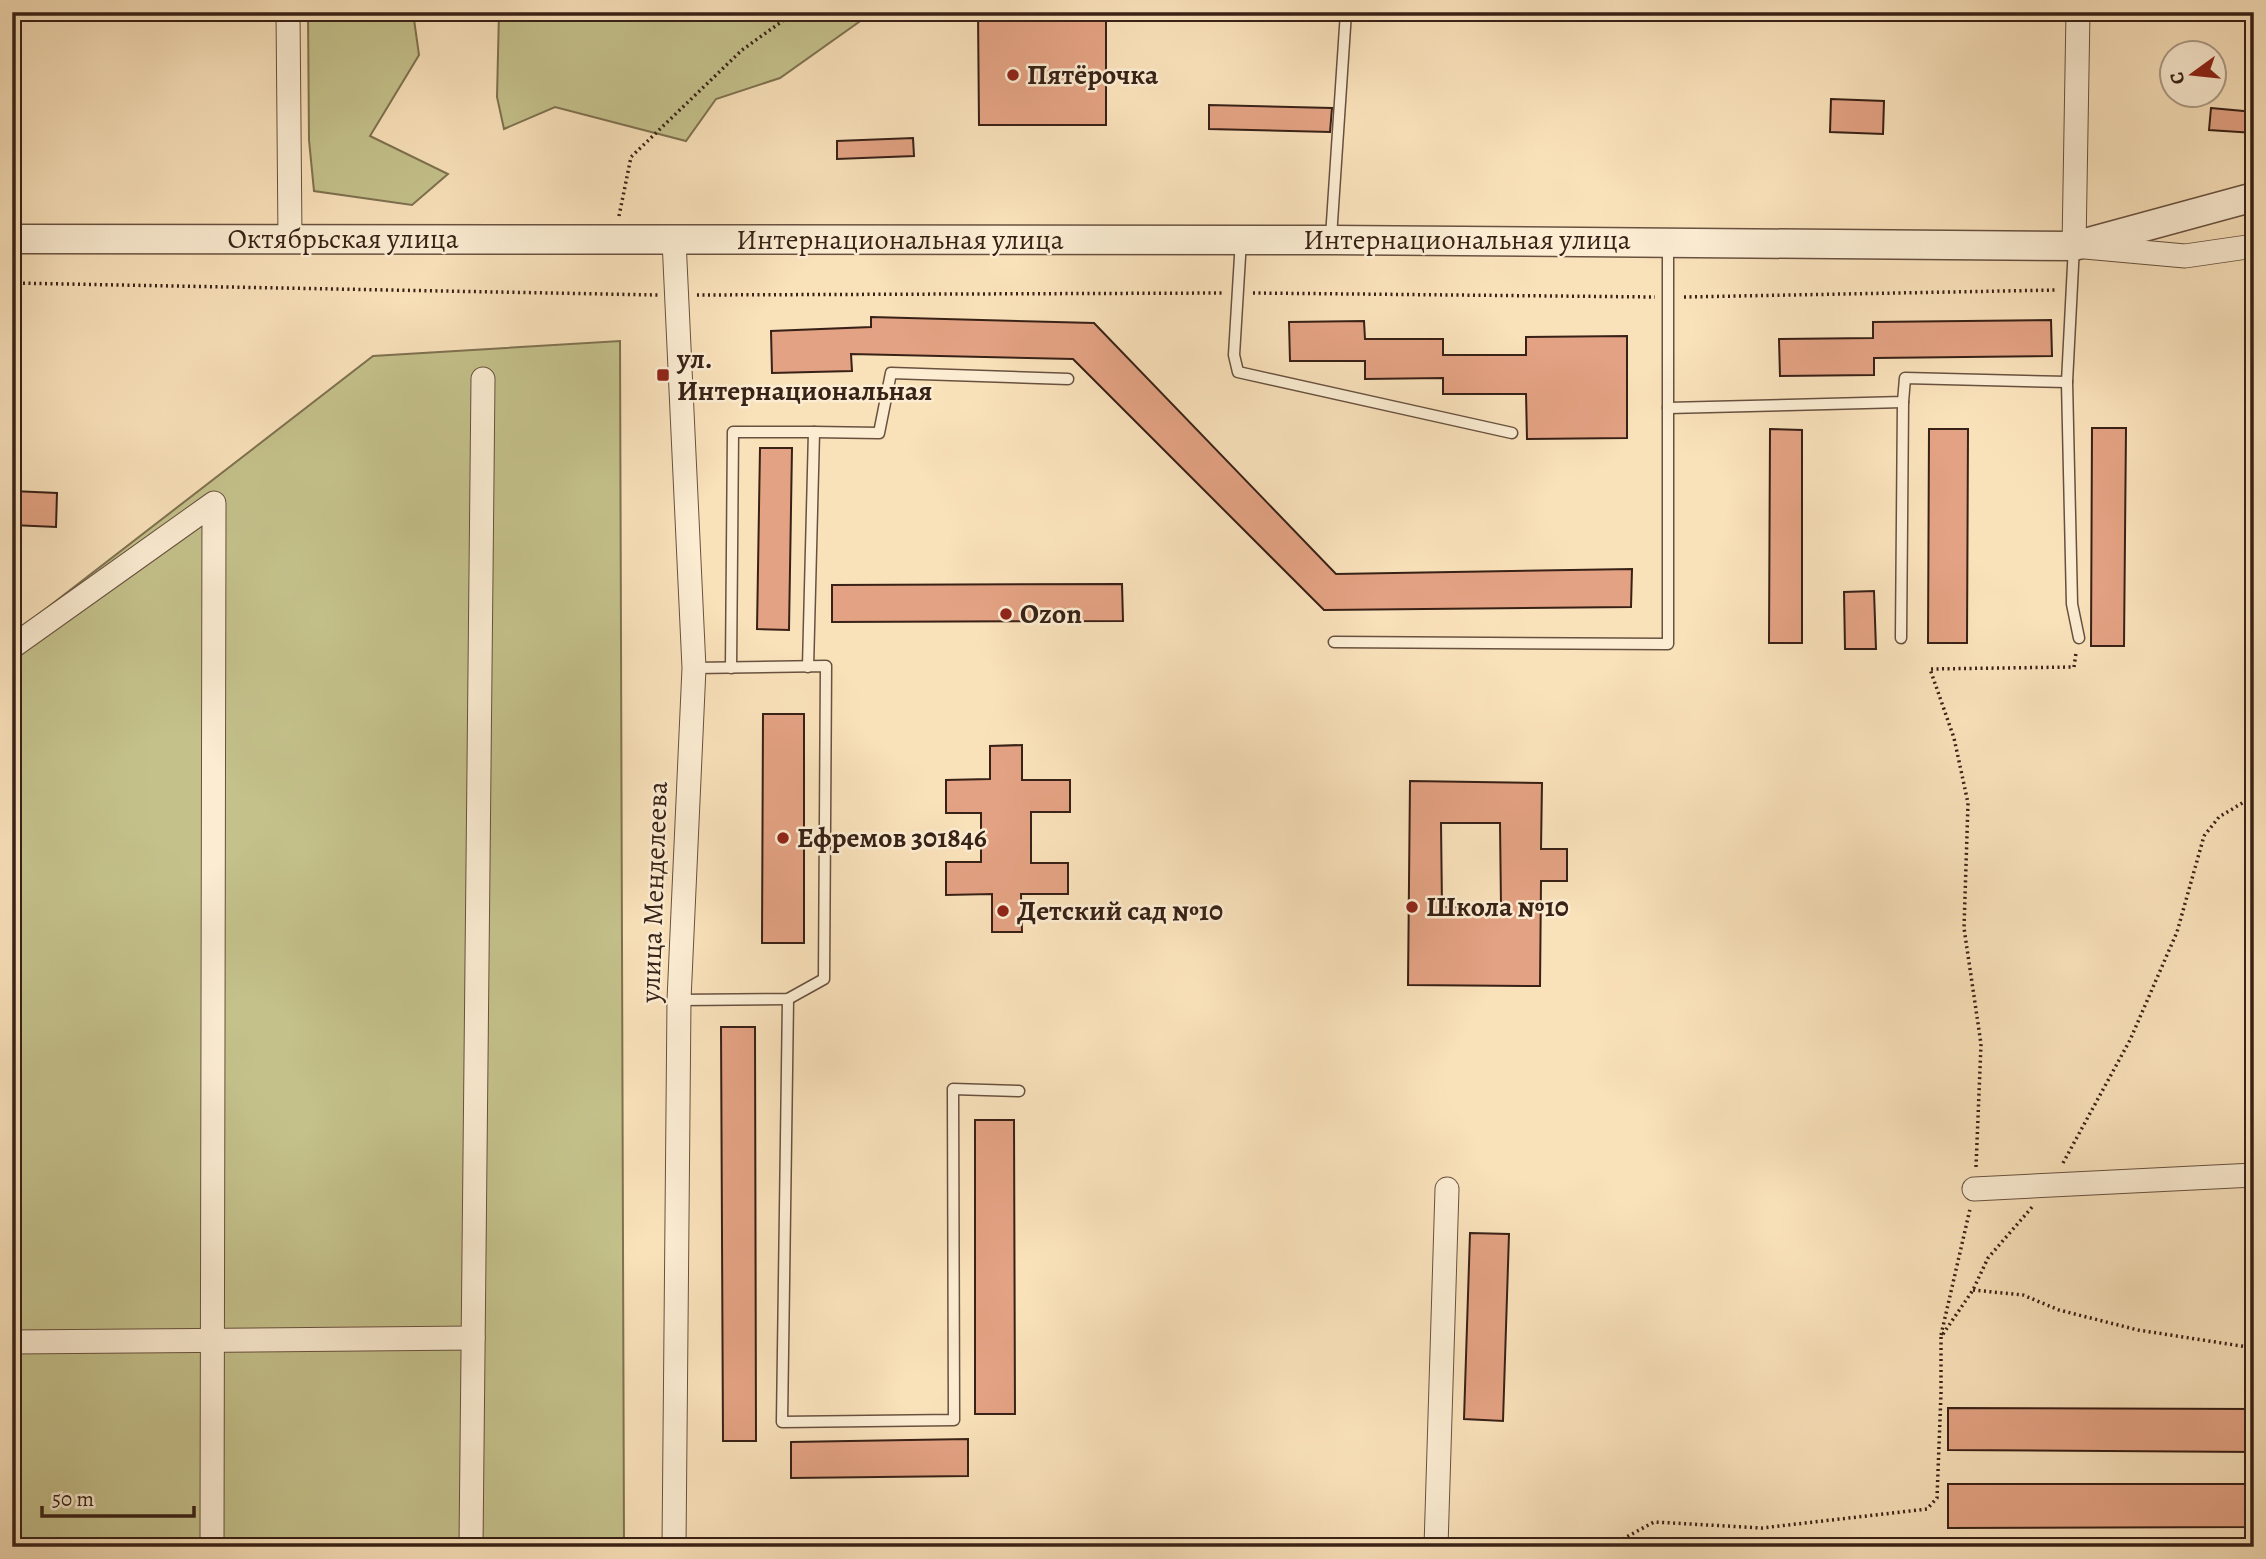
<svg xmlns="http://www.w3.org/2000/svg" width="2266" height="1559" font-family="Alegreya,serif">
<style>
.green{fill:#c4c18b;stroke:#7e7150;stroke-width:2}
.building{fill:#e3a283;stroke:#382116;stroke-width:2;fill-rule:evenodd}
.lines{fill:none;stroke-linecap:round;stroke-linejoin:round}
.service-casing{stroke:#68513f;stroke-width:13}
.minor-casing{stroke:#68513f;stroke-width:25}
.tertiary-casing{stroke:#68513f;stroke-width:31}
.path{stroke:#382116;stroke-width:3.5;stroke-dasharray:2 3.5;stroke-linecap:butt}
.service{stroke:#fbecd2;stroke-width:10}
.minor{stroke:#fbecd2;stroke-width:23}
.tertiary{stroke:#fbecd2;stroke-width:28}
.poi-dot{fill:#8f2418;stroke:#fbecd2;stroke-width:2.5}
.labels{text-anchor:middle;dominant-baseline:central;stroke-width:5;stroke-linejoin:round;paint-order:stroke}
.poi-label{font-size:28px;font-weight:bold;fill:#382116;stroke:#fbecd2;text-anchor:start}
.street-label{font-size:28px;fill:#382116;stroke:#fbecd2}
</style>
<rect width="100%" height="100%" fill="#f9e1ba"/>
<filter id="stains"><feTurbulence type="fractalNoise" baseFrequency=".00286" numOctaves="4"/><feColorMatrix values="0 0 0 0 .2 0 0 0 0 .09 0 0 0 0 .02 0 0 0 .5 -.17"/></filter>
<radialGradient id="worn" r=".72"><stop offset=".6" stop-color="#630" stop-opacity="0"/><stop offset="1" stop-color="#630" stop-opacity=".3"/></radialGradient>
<g class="green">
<polygon points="308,12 413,12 419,55 370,136 448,174 412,205 314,191 309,140"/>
<polygon points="499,12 873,12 780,78 716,99 686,141 555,107 504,129 497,97"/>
<polygon points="620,341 624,1547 12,1547 12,635 373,356"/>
</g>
<g class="building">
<polygon points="978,12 1106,12 1106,125 979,125"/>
<polygon points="1831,99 1884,101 1883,134 1830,132"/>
<polygon points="1209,105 1332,108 1330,132 1209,129"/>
<polygon points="2211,108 2254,112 2254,133 2209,130"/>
<polygon points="913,138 914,156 837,159 837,141"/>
<polygon points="871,317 1094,323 1336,574 1632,569 1631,607 1324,610 1073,359 851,354 852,371 772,373 771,331 871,327"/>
<polygon points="2051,320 2052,356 1874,358 1874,375 1780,376 1779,339 1873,338 1873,322"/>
<polygon points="1364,321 1365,339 1443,339 1443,355 1526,355 1526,337 1627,336 1627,438 1527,439 1526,394 1443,394 1443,378 1365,379 1365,361 1290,361 1289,322"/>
<polygon points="2092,428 2126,428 2124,646 2091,646"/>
<polygon points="1770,429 1802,430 1802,643 1769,643"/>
<polygon points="1929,429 1968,429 1967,643 1928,643"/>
<polygon points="760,448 792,448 789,630 757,629"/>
<polygon points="12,491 57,493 56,527 12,525"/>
<polygon points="1122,584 1123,621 832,622 832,585"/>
<polygon points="1874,591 1876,649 1845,649 1844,592"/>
<polygon points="763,714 804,714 804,943 762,943"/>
<polygon points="1022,745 1022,780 1070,780 1070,812 1031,812 1031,863 1068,863 1068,894 1021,894 1022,932 992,932 992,894 946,895 946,862 981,862 981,813 946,813 946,780 990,779 990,746"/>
<path d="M1410 781 1542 783 1541 849H1567V881H1541L1540 986 1408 985ZM1441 823H1500L1501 907H1442Z"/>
<polygon points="721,1027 755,1027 756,1441 723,1441"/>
<polygon points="975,1120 1014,1120 1015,1414 975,1414"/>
<polygon points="1470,1233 1509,1234 1503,1421 1464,1419"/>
<polygon points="1948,1408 2254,1409 2254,1452 1948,1450"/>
<polygon points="968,1439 968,1476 791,1478 791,1442"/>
<polygon points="1948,1484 2254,1484 2254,1527 1948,1528"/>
</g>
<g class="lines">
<g class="service-casing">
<g id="service">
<polyline points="1331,237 1346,12"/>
<polyline points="1241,240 1234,355 1238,372 1512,433"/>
<polyline points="1668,245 1668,408 1903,402 1905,378 2067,382"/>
<polyline points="2074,246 2067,382 2072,604 2079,638"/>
<polyline points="814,432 879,433 891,373 1068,379"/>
<polyline points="1901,638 1903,402"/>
<polyline points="1334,642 1668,644 1668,408"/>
<polyline points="731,668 733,432 814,432 808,667"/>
<polyline points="788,999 782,1422 954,1420 953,1089 1019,1091"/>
<polyline points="679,1000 788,999 824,979 826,666 694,668"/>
</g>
</g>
<g class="minor-casing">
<g id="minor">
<polyline points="288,12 290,239"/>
<polyline points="2078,12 2074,246 2185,256 2254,246"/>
<polyline points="12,647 214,503 212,1547"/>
<polyline points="1974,1189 2254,1175"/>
<polyline points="12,1342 473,1338"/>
<polyline points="471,1547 483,379"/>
<polyline points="674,1547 679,1000 694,668 674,240"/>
<polyline points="1436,1547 1447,1189"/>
</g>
</g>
<g class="tertiary-casing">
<polyline id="tertiary" points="12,239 1331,240 2074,246 2254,197"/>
</g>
<g class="path">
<polyline points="619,216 631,157 742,50 795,12"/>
<polyline points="12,283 658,295"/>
<polyline points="1253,293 1655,297"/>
<polyline points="697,295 1225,293"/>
<polyline points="1684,297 2057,290"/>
<polyline points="2063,1163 2130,1040 2177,932 2204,836 2219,817 2254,796"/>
<polyline points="1976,1167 1981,1044 1964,928 1968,803 1954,738 1930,669 2074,667 2076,653"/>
<polyline points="1973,1290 2023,1295 2059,1310 2138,1330 2254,1348"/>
<polyline points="1941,1335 1970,1209"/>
<polyline points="1608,1547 1654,1522 1762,1528 1927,1509 1937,1498 1941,1393 1941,1337 1973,1290 1988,1258 2033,1206"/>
</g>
<use href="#service" class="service"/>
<use href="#minor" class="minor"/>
<use href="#tertiary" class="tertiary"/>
</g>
<g class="poi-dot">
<circle cx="1013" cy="75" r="7"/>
<rect x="656" y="368" width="14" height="14" rx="3.5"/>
<circle cx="1006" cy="614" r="7"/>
<circle cx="783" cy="838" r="7"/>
<circle cx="1412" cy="907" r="7"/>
<circle cx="1003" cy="911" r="7"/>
</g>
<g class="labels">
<g class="poi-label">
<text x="1027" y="75">Пятёрочка</text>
<text x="677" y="359">ул.<tspan x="677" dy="32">Интернациональная</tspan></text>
<text x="1020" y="614">Ozon</text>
<text x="797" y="838">Ефремов 301846</text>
<text x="1426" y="907">Школа №10</text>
<text x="1017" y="911">Детский сад №10</text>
</g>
<g class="street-label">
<text x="343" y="239">Октябрьская улица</text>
<text x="900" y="240">Интернациональная улица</text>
<text x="1467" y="240">Интернациональная улица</text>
<text transform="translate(654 892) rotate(-88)">улица Менделеева</text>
</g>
</g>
<rect width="2266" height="1559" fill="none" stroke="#f9e1ba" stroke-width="42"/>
<rect x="14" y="14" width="2238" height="1531" fill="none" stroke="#382116" stroke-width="3.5"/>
<rect x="21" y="21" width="2224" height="1517" fill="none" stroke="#382116" stroke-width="2"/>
<g transform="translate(2193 74) rotate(255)"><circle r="33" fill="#fbecd2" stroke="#ad9b87" stroke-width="2"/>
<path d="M0-5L12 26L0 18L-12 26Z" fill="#8f2418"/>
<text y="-10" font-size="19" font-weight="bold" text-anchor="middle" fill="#382116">С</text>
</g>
<path d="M42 1506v10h152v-10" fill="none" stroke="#382116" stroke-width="3.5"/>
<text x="52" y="1506" font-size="21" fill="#382116" stroke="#fbecd2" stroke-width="5" paint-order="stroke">50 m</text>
<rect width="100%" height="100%" filter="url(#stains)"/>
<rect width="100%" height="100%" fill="url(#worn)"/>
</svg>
